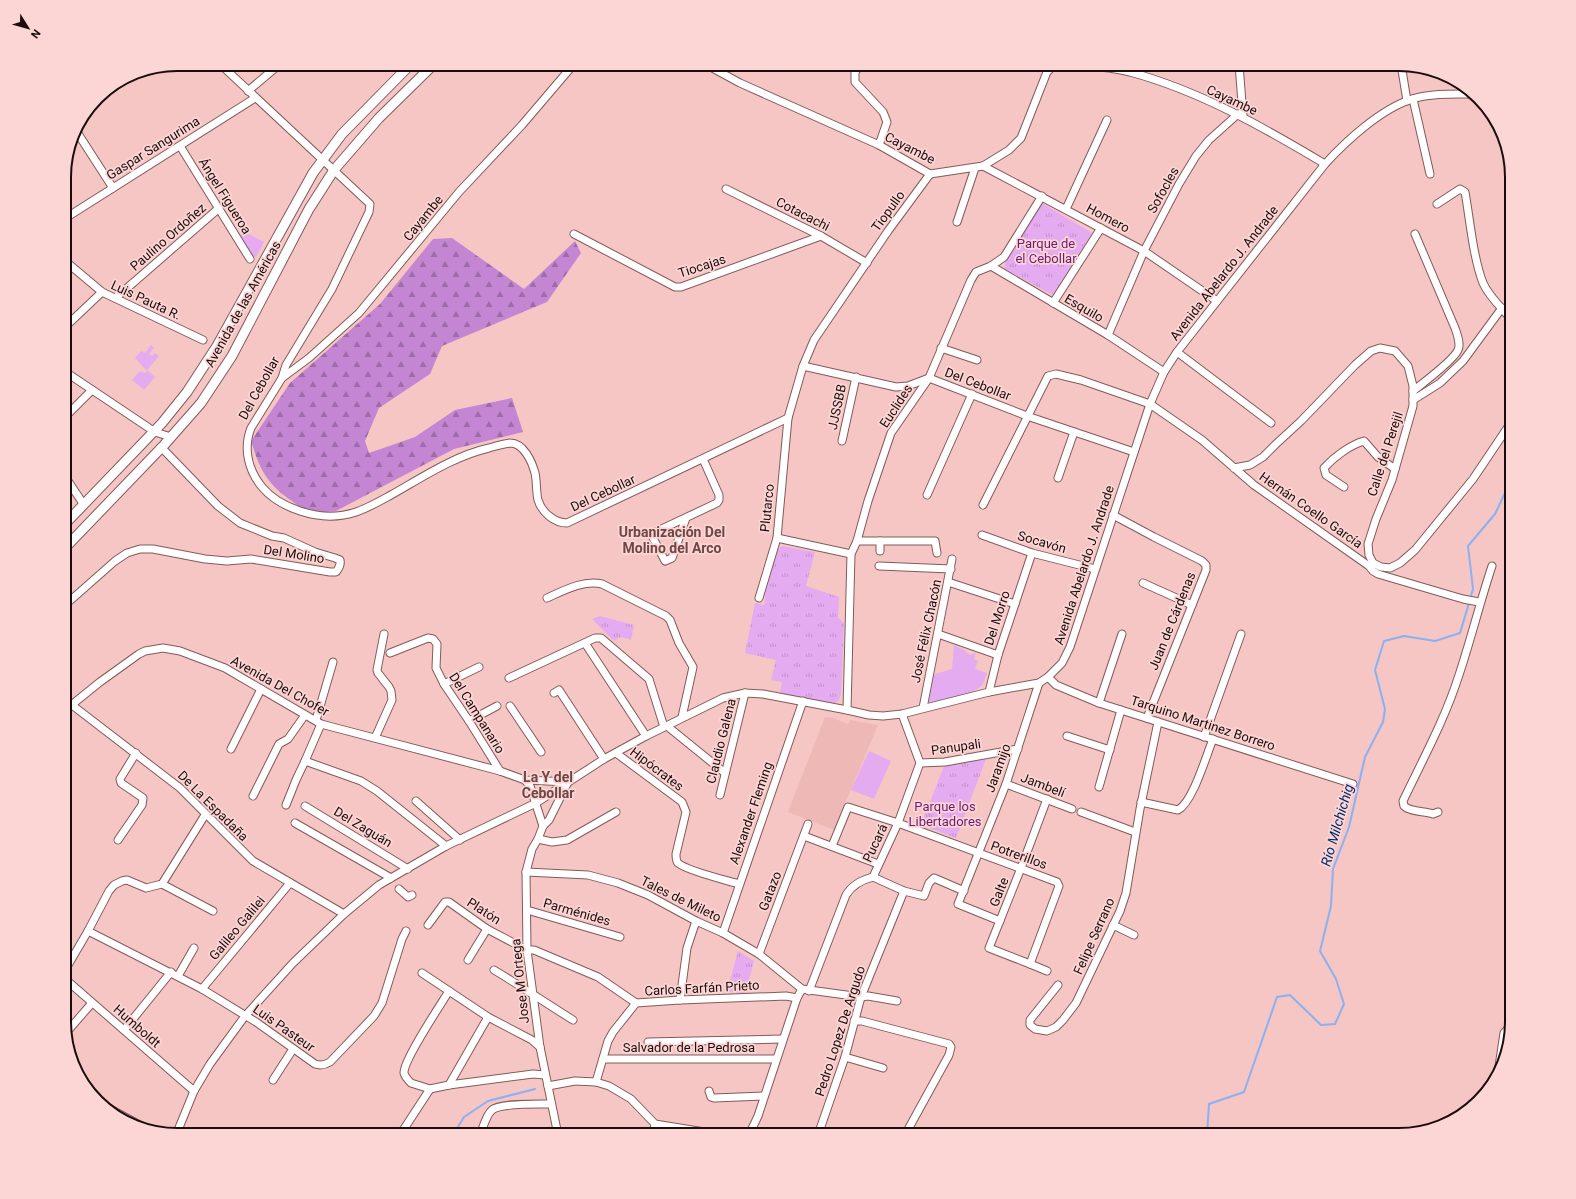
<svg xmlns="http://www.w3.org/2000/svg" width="1576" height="1199" font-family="Roboto,sans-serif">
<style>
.built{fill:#eeb8b6}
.grass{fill:#e4abf0}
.forest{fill:url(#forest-firs)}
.park{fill:url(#park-tufts)}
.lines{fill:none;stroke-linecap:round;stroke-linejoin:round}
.stream{stroke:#8ab1f1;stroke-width:2}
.minor-casing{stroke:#835a5a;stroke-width:9}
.major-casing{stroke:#835a5a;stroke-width:11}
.minor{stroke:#fff;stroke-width:7}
.major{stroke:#fff;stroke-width:9}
.labels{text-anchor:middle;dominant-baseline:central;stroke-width:3.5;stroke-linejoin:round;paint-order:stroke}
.street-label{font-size:13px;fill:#1c0d0d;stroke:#fcd6d4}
.park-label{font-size:13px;fill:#681b77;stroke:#fcd6d4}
.neighbourhood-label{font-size:14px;font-weight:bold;fill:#6d4645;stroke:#fcd6d4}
.water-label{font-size:14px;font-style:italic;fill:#012a6e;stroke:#fcd6d4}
.rim{fill:none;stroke:#1c0d0d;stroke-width:2}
</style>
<defs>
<pattern id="forest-firs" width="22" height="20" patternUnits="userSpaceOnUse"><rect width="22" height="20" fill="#c485d2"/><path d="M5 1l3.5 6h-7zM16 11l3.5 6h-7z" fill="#9e6ba9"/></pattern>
<pattern id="park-tufts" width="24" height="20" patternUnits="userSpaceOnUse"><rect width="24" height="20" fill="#e4abf0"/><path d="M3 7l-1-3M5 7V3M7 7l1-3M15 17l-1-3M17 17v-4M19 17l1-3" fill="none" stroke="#c392cd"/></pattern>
</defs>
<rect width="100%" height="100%" fill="#f5c6c4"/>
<polygon class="built" points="825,717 833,718 848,724 850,720 878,725 834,830 788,812"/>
<g class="grass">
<polygon points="243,231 264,242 256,257 252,256 239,237"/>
<polygon points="151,345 154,348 149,354 152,356 155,353 159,356 147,370 155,377 144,390 132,380 140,371 145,373 147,371 135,358 141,351 145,353"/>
<path d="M954 645 964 650 970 655 976 653 974 659 978 661 975 669 987 673C985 678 984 684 980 687 970 697 940 700 926 703L932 675 952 669Z"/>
<polygon points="869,751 891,761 874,799 851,790"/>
</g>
<path class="forest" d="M452 238 524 289 575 241 581 253 547 302 442 346 430 374 379 408 365 441 369 453 415 437 455 410 512 398 523 432 454 449 336 511C328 512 320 513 311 511 304 510 298 506 292 501 267 484 260 470 251 441L290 383 380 304 433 239Z"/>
<g class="park">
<polygon points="1042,203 1092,233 1053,295 1004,269 1006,258"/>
<path d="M782 546 815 552 806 586 839 597 838 618 844 623 841 694C840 700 838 702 831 704L780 693 782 682 771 680 776 660 745 653 755 603 764 605C766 599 765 595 765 589 766 579 773 551 782 546Z"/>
<path d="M600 616 634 625 631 640C624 637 620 636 614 641L592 619Z"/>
<polygon points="986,759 956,838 921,825 944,766"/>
<polygon points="738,951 754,961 745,994 727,991"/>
</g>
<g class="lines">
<g class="stream">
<polyline points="1470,599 1473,589 1468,546 1495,514 1512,478"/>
<polyline points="453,1135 464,1117 488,1101 535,1089"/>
<polyline points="1207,1135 1209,1104 1244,1092 1277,997 1290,995 1321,1025 1335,1024 1344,1004 1336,979 1320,951 1331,906 1333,869 1349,827 1365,757 1383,722 1385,709 1375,670 1384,641 1404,636 1435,641 1460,633 1469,603"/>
</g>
<g class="minor-casing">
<g id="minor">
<path d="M220 64 370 204 369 212 332 289 286 365 282 378 251 428C243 448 248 470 262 487 272 499 285 506 300 511 318 517 338 518 356 512 368 508 380 501 391 495 423 477 454 456 489 448 496 446 503 444 510 443 524 443 532 462 535 473 537 482 536 492 538 500 542 513 555 523 567 523L788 418 803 366 814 340 888 231 930 174"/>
<polyline points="705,64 740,83 879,145 930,174 983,166 1009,150 1021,138 1047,72 1051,68 1065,64"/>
<polyline points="861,64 855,72 855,82 883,112 887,122 879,145"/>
<path d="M1076 64C1094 66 1113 68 1130 72 1200 91 1263 127 1325 164"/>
<polyline points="1239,64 1243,116"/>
<polyline points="1401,64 1407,101"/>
<polyline points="248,91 280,64"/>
<polyline points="1413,99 1430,174"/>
<polyline points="75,129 113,188"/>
<polyline points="180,146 250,259"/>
<polyline points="983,166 1144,251 1217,301"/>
<polyline points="726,189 821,236 867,263"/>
<path d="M1437 204 1460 189 1465 192C1470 220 1473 257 1483 283 1489 297 1502 308 1512 320"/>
<polyline points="1066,209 1107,120"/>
<polyline points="64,219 255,98"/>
<polyline points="957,222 975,168"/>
<polyline points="574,234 675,287 681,287 821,236"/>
<polyline points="64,260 102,292 203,340"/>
<polyline points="991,266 1108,335 1164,372"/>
<polyline points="115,298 126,289 218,209"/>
<polyline points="1053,303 1101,228"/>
<polyline points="64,328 102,292"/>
<polyline points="1108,335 1144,251 1179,184 1196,156 1209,140 1238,114"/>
<polyline points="941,348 977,360"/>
<polyline points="1177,352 1271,423"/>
<polyline points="803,366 896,387 908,386 929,378 1027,416 1134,452"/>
<polyline points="64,371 155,432 171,437"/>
<polyline points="282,378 309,358 359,313 459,192 522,125 574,64"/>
<path d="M1413 391C1423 383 1454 360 1458 350 1461 344 1457 334 1455 328L1415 234"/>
<polyline points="1413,400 1440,383 1463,361 1502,308"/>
<polyline points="64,418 92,390"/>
<polyline points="842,441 856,377"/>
<polyline points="1234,468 1250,465 1263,457 1276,444 1301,421 1355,365 1371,351 1380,348 1395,351 1408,366 1413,386 1413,406 1392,480 1376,519 1368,544 1369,555 1373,563 1381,567 1390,568 1400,563 1415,550 1473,479 1512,421"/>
<polyline points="64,475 84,505"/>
<polyline points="1058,478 1074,432"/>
<path d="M1344 487 1326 475 1324 468C1334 457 1350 445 1364 441L1378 457 1395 469"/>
<polyline points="927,495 972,394"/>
<polyline points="983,505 1048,376 1056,374 1081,380 1150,404 1202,440 1254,485 1369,566 1373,571 1378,574 1463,599 1479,602"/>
<polyline points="1113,515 1154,537 1202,561 1206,565 1206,570 1147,718"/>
<polyline points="686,518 672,558 665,561 651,534 717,503 719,500 719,495 703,459"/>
<polyline points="982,535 1032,553 1095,569"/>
<polyline points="777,538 851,554"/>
<polyline points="857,541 935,541 937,553"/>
<polyline points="880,551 880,541"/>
<polyline points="879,566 951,569"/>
<polyline points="948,582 1015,604"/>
<polyline points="1143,583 1192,605"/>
<path d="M547 598C565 590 583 580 602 584L666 616 670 620 679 643 693 667 682 717"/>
<polyline points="759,598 777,538 788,418"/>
<path d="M64 606 115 561 127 553 140 549H153L205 559 227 561 251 559 330 572H336C339 568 341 565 340 560L335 558 315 552 284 538 272 536 240 523 218 506 161 447"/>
<polyline points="938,634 998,655"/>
<polyline points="585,643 646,736"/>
<polyline points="390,653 428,638 433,639 437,644 436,668 444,684 469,721 500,771"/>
<polyline points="1048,677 1056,685 1099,703 1353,784"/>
<polyline points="509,678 595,638 601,638 649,679 664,727"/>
<polyline points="444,684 479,667"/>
<polyline points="989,692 998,655 1032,553"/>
<polyline points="554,693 559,690 604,759"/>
<polyline points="1099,703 1122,634"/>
<polyline points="72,705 180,788 253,861 344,914"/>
<polyline points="510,706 541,752"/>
<polyline points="923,708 952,559"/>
<polyline points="847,710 851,554 857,541 868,501 891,433 929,378 971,280 976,272 991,266 1004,257 1042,196"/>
<polyline points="64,711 100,682 139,654 145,651 163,648 180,651 225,668 321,724 500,771 525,780 568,782 549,820 543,826 538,839 532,849 526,872 527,950 540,1047 558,1135"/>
<polyline points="316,720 333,662"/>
<polyline points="469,721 497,706"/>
<polyline points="667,726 725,773"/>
<polyline points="1067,736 1110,750"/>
<polyline points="1204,737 1241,634"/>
<polyline points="375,738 392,700 391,691 389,687 378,673 377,670 384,634"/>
<polyline points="231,749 261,689"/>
<path d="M616 753 682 802 686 812 676 854C676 858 676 861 678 863 687 871 726 880 739 884"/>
<polyline points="305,761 361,781 377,791 446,846"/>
<polyline points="920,763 945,762 1018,749"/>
<polyline points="525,780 530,786 543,826"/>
<polyline points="1006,784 1072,809"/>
<polyline points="1099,787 1121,710"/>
<polyline points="720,795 745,693"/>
<polyline points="253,796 279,744 288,739 305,715"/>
<polyline points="416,801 460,840"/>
<path d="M1141 802 1178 810C1193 802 1206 756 1213 739"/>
<polyline points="286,805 296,780 305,761 321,724"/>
<polyline points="305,806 408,869"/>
<polyline points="1081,812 1135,832"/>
<path d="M1438 812 1433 814C1425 811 1410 812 1404 806L1403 801C1423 759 1445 719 1459 675 1471 639 1480 602 1492 566"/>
<polyline points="295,823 391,878"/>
<polyline points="804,836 878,864"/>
<polyline points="538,839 552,842 567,840 616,812"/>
<polyline points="118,840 142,805 143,798 121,783 120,779 136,753"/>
<polyline points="832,846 848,807 898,823 1057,882 1059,886 1030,964 989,948 1021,868 1047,799"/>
<polyline points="526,872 588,875 618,883 648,895 696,921 723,933 759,954 802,989 861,997 868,996 897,1001"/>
<polyline points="873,877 904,891 924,896 929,883 934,878 964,891"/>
<polyline points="162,884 213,911"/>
<polyline points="399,889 408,897 412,895"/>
<polyline points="527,910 620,937"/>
<polyline points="1000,921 958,904 1006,784 1039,683"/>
<polyline points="428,925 445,902 449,902 487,929 527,950 534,950 598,977 636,1003 680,1000 786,996 797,998"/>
<polyline points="1113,925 1134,935"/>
<path d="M88 931 202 989 256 1022 315 1064C321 1066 325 1065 330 1062L374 1016 382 1003 402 939 406 931"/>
<polyline points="723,933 803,701"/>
<polyline points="759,954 808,824"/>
<polyline points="468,960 487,929"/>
<polyline points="1030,964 1047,971"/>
<path d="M494 970C521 986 547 1004 573 1020"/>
<polyline points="64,972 88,931 109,891 114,885 122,881 127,880 146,888 162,884 205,815"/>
<polyline points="422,973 488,1017 532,1040 540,1047"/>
<polyline points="178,976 194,948"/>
<polyline points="64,978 194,1091"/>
<polyline points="1058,985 1030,1020 1030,1025 1035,1029 1047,1031 1056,1027 1063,1020 1076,1003 1120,911 1126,893 1140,809 1158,722"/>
<polyline points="202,989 290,883"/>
<path d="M449 991C441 1004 403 1061 404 1073 405 1077 408 1080 411 1083L430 1089 449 1085 533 1074 545 1075"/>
<path d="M809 991 846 895C852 885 861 880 873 877L898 823 920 763 902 714"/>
<polyline points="680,1000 687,948 696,921"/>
<polyline points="854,1021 862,1021 949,1044 951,1047 949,1055 905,1135"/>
<polyline points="124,1030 171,972"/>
<polyline points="65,1034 92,1003"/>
<polyline points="648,1042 782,1039"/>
<polyline points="845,1057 883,1068"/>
<polyline points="603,1059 776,1059"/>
<polyline points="1498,1073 1504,1033 1512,1024"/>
<polyline points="273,1080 293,1049"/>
<polyline points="596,1082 608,1041 613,1032 636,1003"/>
<polyline points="449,1085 488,1017"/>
<polyline points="548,1086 575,1081 596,1082 609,1086 631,1099 655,1124 723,1135"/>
<polyline points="709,1091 711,1097 714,1098 764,1096"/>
<polyline points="101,1104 149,1130"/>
<polyline points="751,1131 760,1135"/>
<path d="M176 1135 194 1091 210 1064 245 1016 293 963 344 914 379 885 446 846 536 803 604 759 646 736 723 698 745 693 763 694 847 710 869 715 883 716 902 714 989 692 1039 683 1048 677 1062 663 1070 647 1150 404 1164 372 1177 352 1325 164C1347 140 1381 109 1412 99 1432 93 1453 94 1473 94"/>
<polyline points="400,1135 430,1089"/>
<path d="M480 1135C483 1128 486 1115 492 1110 500 1103 539 1104 551 1104"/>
<polyline points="653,1135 655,1124"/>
<polyline points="749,1135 758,1116 797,998 802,989"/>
<polyline points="818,1135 845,1057 861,997 904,891"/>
<polyline points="874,1135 874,1134"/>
</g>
</g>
<g class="major-casing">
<g id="major">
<polyline points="64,525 162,423 187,392 217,346 313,173 342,134 411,64"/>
<polyline points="64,549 164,445 201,403 232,356 309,209 334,170 379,118 434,64"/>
</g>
</g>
<use href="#minor" class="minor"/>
<use href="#major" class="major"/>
</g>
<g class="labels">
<g class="street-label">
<text transform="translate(1232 100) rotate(25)">Cayambe</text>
<text transform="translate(153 148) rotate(-32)">Gaspar Sangurima</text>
<text transform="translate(910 148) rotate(27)">Cayambe</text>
<text transform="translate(1163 190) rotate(-61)">Sofocles</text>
<text transform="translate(225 196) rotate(58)">Ángel Figueroa</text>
<text transform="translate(888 211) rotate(-54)">Tiopullo</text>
<text transform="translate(803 214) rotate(27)">Cotacachi</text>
<text transform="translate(423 218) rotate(-51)">Cayambe</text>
<text transform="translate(1108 218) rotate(28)">Homero</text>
<text transform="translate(168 237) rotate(-41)">Paulino Ordoñez</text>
<text transform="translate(702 266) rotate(-18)">Tiocajas</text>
<text transform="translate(1224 273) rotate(-52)">Avenida Abelardo J. Andrade</text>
<text transform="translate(146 300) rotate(25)">Luis Pauta R.</text>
<text transform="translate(243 304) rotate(-61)">Avenida de las Américas</text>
<text transform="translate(1084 308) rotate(30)">Esquilo</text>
<text transform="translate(978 384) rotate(21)">Del Cebollar</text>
<text transform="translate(259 388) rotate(-61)">Del Cebollar</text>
<text transform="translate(896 406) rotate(-57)">Euclides</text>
<text transform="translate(837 407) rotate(-78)">JJSSBB</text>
<text transform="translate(1385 454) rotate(-72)">Calle del Perejil</text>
<text transform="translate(603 493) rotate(-25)">Del Cebollar</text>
<text transform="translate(767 508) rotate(-84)">Plutarco</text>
<text transform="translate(1311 510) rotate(35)">Hernán Coello García</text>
<text transform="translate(1042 542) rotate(16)">Socavón</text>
<text transform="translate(294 554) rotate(9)">Del Molino</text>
<text transform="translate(1084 565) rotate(-72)">Avenida Abelardo J. Andrade</text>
<text transform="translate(997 618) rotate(-72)">Del Morro</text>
<text transform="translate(1172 621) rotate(-68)">Juan de Cárdenas</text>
<text transform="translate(926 631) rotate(-78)">José Félix Chacón</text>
<text transform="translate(280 686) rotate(29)">Avenida Del Chofer</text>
<text transform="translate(477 713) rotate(58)">Del Campanario</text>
<text transform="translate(1203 723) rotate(18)">Tarquino Martinez Borrero</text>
<text transform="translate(721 741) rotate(-76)">Claudio Galena</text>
<text transform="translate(956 747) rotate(-8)">Panupali</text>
<text transform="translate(998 768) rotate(-70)">Jaramijo</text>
<text transform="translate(657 769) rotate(37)">Hipócrates</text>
<text transform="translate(1043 785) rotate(21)">Jambelí</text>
<text transform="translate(213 806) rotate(45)">De La Espadaña</text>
<text transform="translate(751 813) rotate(-71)">Alexander Fleming</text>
<text transform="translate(363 827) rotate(31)">Del Zaguán</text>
<text transform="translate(875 843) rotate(-65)">Pucará</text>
<text transform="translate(1019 855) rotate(20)">Potrerillos</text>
<text transform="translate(770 891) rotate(-69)">Gatazo</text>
<text transform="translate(999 892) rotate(-68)">Galte</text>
<text transform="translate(681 899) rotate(26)">Tales de Mileto</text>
<text transform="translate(484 911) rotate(33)">Platón</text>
<text transform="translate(577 912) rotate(16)">Parménides</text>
<text transform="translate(237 928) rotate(-50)">Galileo Galilei</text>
<text transform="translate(1094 936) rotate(-66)">Felipe Serrano</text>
<text transform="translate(520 981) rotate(-96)">Jose M Ortega</text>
<text transform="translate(702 988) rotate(-3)">Carlos Farfán Prieto</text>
<text transform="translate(137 1026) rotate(41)">Humboldt</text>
<text transform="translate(284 1028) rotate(35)">Luis Pasteur</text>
<text transform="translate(840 1031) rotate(-72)">Pedro Lopez De Argudo</text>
<text x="689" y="1047">Salvador de la Pedrosa</text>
</g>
<g class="park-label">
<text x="1046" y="243">Parque de<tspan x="1046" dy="15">el Cebollar</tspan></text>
<text x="945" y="806">Parque los<tspan x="945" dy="15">Libertadores</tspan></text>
</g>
<g class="neighbourhood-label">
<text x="672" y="532">Urbanización Del<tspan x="672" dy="16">Molino del Arco</tspan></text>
<text x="548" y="777">La Y del<tspan x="548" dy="16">Cebollar</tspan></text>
</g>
<g class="water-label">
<text transform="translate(1337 825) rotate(-74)">Río Milchichig</text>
</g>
</g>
<path d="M0 0H1576V1199H0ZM177 71H1399A106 106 0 0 1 1505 177V1022A106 106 0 0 1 1399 1128H177A106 106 0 0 1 71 1022V177A106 106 0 0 1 177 71Z" fill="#fcd6d4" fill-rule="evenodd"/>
<path class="rim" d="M177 71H1399A106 106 0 0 1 1505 177V1022A106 106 0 0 1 1399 1128H177A106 106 0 0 1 71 1022V177A106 106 0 0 1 177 71Z"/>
<g transform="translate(28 28) rotate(127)" stroke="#fcd6d4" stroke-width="3" paint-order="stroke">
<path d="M0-3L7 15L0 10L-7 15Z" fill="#1c0d0d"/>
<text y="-6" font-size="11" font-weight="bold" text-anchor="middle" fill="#1c0d0d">N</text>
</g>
</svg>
